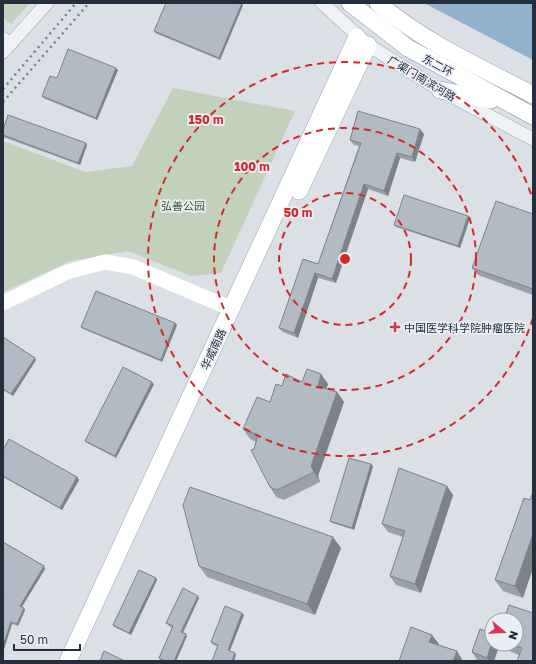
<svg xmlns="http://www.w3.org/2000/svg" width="536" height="664" font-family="'Golos Text','Noto Sans SC',sans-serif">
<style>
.green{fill:#c2d1bb}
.water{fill:#92b1ca}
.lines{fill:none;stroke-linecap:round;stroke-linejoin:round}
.minor-casing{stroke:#a0a7b1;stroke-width:11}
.tertiary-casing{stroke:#a0a7b1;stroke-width:14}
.primary-casing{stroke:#99a5b3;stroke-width:18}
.trunk-casing{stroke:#818e9e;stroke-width:18}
.minor{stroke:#eef1f5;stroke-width:10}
.tertiary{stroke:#eef1f5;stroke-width:13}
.secondary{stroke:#fff;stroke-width:15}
.primary{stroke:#fff;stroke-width:17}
.trunk{stroke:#fff;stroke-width:17}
.rail{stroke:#738091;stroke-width:2.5;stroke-dasharray:2 4;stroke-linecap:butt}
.wall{fill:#99a0a9}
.shaded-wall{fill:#7d8289}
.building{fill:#b2bac4;stroke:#7d8289}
.ring{fill:none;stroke:#d62828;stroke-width:2;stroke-dasharray:7 5}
.poi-dot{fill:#d83456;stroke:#eaeff5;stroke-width:1.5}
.labels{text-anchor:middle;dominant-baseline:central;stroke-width:3.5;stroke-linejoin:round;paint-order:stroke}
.street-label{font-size:11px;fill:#242f3e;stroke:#eaeff5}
.park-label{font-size:11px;fill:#3b5a30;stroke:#eaeff5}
.poi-label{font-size:11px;fill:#242f3e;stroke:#eaeff5;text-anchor:start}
.centre{fill:#d62828;stroke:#eaeff5;stroke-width:2}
.ring-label{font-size:12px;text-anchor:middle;font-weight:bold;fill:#d62828;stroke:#eaeff5;stroke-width:3.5;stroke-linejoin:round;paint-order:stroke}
</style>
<rect width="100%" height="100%" fill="#dbe0e7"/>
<g class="green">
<polygon points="3,3 30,3 11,24 3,18"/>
<polygon points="173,88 295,111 221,273 191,276 128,251 71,261 3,292 3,141 85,172 132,166"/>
</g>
<polygon class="water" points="424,3 529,3 533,5 533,60"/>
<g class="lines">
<g class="minor-casing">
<polyline id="minor" points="3,37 11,42"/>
</g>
<g class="tertiary-casing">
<g id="tertiary">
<polyline points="322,3 368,45 440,90 533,139"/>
<polyline points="3,52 47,3"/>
</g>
</g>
<g class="primary-casing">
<g id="primary">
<polyline points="299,191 368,45"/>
<polyline points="68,661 357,37"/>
</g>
</g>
<g class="trunk-casing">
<g id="trunk">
<polyline points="350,3 408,48 533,116"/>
<path d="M378 3C423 42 480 67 533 95"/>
<polyline points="440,90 491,100"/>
</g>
</g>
<use href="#minor" class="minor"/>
<use href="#tertiary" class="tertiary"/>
<polyline class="secondary" points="3,303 67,272 105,262 133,267 232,309"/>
<use href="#primary" class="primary"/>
<use href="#trunk" class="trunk"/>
<g class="rail">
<polyline points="3,89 76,3"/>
<polyline points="3,102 89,3"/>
</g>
</g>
<g class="wall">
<polygon points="242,3 243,5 220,60 155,33 154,31"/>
<polygon points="118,70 97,120 43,98 42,96 57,78"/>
<polygon points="3,130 87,145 80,165 3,137"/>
<polygon points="424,134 415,162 400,158 388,196 368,189 336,283 318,278 298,338 283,332 279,328 318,264 359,146 354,145 350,140"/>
<polygon points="533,214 533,295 478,275 472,268"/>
<polygon points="468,216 470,218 460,248 396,227 394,225"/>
<polygon points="175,323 177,325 162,362 83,329 81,327"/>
<polygon points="3,337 35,358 36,360 13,396 3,390"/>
<polygon points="321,374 328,384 326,389 337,392 344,402 318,476 320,482 284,500 276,497 270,487 254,449 256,442 250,439 243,429 270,402 282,386 302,382"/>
<polygon points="154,384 116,458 87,443 85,441"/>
<polygon points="3,450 77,477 79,480 62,510 3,477"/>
<polygon points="371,464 373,466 354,530 332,523 330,521"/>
<polygon points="453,495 421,593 396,585 390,576 403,537 388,532 382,524"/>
<polygon points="524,498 523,598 503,591 495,580"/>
<polygon points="3,542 44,566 45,569 22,607 24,608 25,610 18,626 12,624 3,652 3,594 4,592 3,592"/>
<polygon points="341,548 315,615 207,577 199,566"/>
<polygon points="156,578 157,580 131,635 114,627 113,625"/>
<polygon points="198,596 199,598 183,633 187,636 176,661 161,661 160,660 159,658 172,628 168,625 166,623"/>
<polygon points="533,613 519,655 504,649 500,644 516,644"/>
<polygon points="244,615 230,651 235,653 236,655 212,644 211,642"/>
<polygon points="480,629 494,661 480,661 477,660 472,652"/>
</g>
<g class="shaded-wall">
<polygon points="242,3 243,5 220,60 219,58"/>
<polygon points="116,68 118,70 97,120 96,118"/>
<polygon points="420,129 424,134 415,162 412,157"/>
<polygon points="86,143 87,145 80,165 78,163"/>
<polygon points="397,153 400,158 388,196 384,191"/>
<polygon points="364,184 368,189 336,283 332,279"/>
<polygon points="468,216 470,218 460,248 458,246"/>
<polygon points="315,273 318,278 298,338 294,333"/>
<polygon points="175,323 177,325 162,362 161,360"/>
<polygon points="35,358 36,360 13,396 11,394"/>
<polygon points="321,374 328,384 324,396 318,386"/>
<polygon points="152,382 154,384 116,458 115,456"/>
<polygon points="337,392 344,402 318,476 320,482 314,472 311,466"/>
<polygon points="371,464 373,466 354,530 352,528"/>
<polygon points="77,477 79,480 62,510 60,508"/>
<polygon points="447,486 453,495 421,593 415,584"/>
<polygon points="533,534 533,568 523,598 515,586"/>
<polygon points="333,537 341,548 315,615 307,604"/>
<polygon points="44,566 45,569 21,608 20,606"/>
<polygon points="156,578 157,580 131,635 129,633"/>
<polygon points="198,596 199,598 182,634 181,632"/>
<polygon points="24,608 25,610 18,626 17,624"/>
<polygon points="242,613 244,615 229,652 228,650"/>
<polygon points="11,622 12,624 3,652 3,646"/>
<polygon points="186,634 187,636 176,661 174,661"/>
<polygon points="432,635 439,644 436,651 429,642"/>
<polygon points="492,643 492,644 500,644 494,661 489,661 487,658"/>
<polygon points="457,651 463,661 453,661"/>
<polygon points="235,653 236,655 234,661 232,661"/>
</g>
<g class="building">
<polygon points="166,3 242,3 219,58 154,31"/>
<polygon points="68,49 116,68 96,118 42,96 50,76 57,78"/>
<polygon points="358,111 420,129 412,157 397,153 384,191 364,184 332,279 315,273 294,333 279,328 303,259 318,264 361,143 350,140"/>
<polygon points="8,115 86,143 78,163 3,135 3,130"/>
<polygon points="404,195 468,216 458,246 394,225"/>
<polygon points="496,201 533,214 533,289 472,268"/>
<polygon points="96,291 175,323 161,360 81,327"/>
<polygon points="3,337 35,358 11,394 3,389"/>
<polygon points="123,367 152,382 115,456 85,441"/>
<polygon points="307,369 321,374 318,386 337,392 311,466 314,472 277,490 270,487 251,450 254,449 258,435 243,429 257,397 270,402 276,384 282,386 286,374 302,382"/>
<polygon points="9,439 77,477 60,508 3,476 3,450"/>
<polygon points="349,458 371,464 352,528 330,521"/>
<polygon points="399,468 447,486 415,584 390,576 405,531 382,524"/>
<polygon points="190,487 333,537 307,604 199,566 183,505"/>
<polygon points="533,492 533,534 515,586 495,580 524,498 530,500"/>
<polygon points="3,542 44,566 20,606 24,608 17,624 11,622 3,646 3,594 4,592 3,591"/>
<polygon points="139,570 156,578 129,633 113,625"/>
<polygon points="183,588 198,596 181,632 186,634 174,661 165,661 159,658 173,626 166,623"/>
<polygon points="509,605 533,613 533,661 517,661 522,648 509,644 516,644 516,620 504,620"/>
<polygon points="225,606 242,613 228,650 235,653 232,661 212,661 218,645 211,642"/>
<polygon points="411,627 432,635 429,642 457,651 453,661 399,661"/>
<polygon points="480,629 492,633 492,643 487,658 472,652"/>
<polygon points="104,651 125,661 100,661"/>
</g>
<g class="ring">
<circle cx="345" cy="259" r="66"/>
<circle cx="345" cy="259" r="131"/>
<path d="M533 318A197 197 0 1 1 533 200"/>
</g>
<path class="poi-dot" d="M393 321h4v4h4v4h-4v4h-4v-4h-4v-4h4z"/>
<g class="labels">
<g class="street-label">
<text transform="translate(438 65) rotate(29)">东二环</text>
<text transform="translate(422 78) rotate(31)">广渠门南滨河路</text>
<text transform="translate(213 349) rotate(-65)">华威南路</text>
</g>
<g class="park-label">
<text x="183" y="205">弘善公园</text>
</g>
<g class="poi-label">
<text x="404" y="327">中国医学科学院肿瘤医院</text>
</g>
</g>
<circle cx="345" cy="259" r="6" class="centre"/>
<g class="ring-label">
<text x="206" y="124">150 m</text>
<text x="252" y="171">100 m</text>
<text x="298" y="217">50 m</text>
</g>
<rect width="536" height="664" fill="none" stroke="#242f3e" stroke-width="8"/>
<g transform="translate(504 632) rotate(109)"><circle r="19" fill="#eaeff5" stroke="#9ba2ac"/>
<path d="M0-3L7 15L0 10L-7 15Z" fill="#d83456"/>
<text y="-6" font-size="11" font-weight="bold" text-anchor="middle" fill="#242f3e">N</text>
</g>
<path d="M14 644v6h66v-6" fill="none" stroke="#242f3e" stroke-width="2"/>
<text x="20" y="644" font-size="12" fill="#242f3e" stroke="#eaeff5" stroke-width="3" paint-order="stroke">50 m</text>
</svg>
